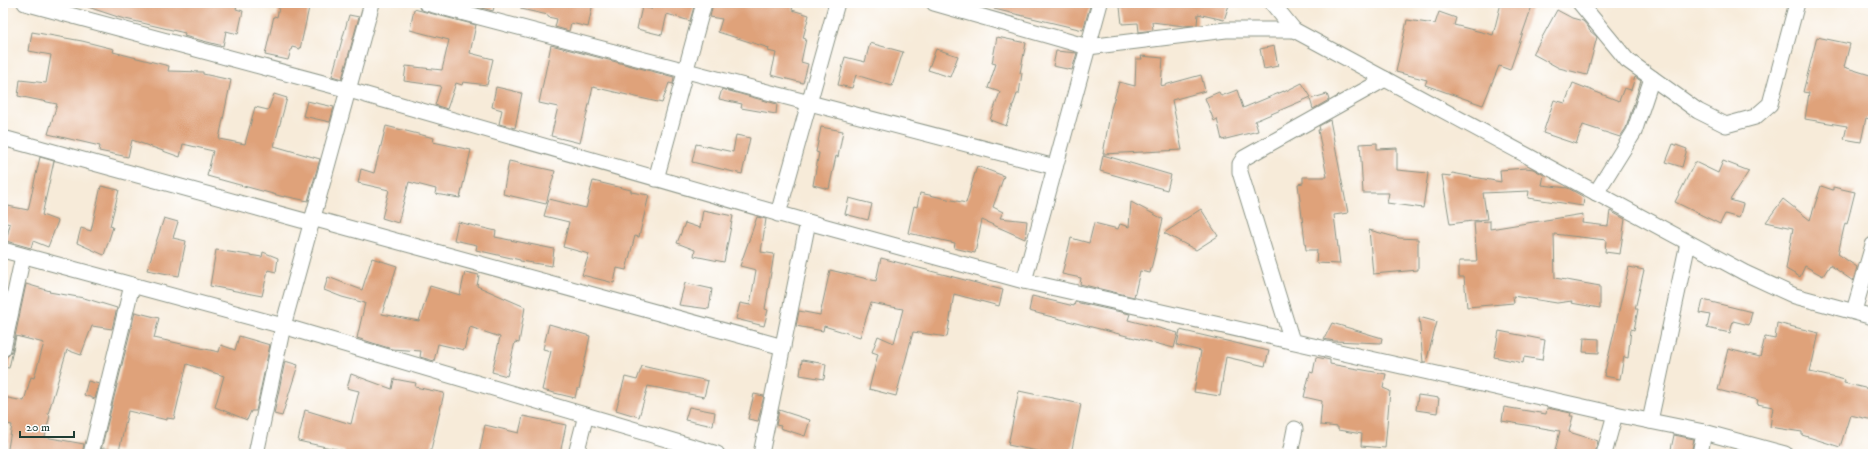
<svg xmlns="http://www.w3.org/2000/svg" width="1876" height="457" font-family="'IM FELL DW Pica',serif">
<style>
.building{fill:#dfa27a}
.lines{fill:none;stroke-linecap:round;stroke-linejoin:round}
.minor-casing{stroke:#8b9486;stroke-width:17}
.minor{stroke:#fff;stroke-width:15}
</style>
<rect width="100%" height="100%" fill="#fff"/>
<filter id="ink" filterUnits="userSpaceOnUse"><feTurbulence type="fractalNoise" baseFrequency=".025" numOctaves="2"/><feDisplacementMap in="SourceGraphic" scale="8" xChannelSelector="R" yChannelSelector="G"/><feConvolveMatrix kernelMatrix="1 2 1 2 8 2 1 2 1" color-interpolation-filters="sRGB"/></filter>
<filter id="wash" filterUnits="userSpaceOnUse"><feTurbulence type="fractalNoise" baseFrequency=".012" numOctaves="4" result="noise"/><feDisplacementMap in="SourceGraphic" scale="16" xChannelSelector="R" yChannelSelector="G"/><feGaussianBlur stdDeviation="0.9" result="paint"/><feColorMatrix in="noise" values="0 0 0 0 0 0 0 0 0 0 0 0 0 0 0 0 0 1.4 0 .05"/><feComposite in="paint" operator="in"/></filter>
<g filter="url(#wash)">
<rect width="100%" height="100%" fill="#f7ebd9"/>
<g id="blocks">
<g class="building">
<polygon points="89,3 127,3 153,7 154,3 238,3 236,9 243,11 238,34 226,31 223,46 184,36 185,33 121,18 88,7"/>
<polygon points="280,3 310,3 300,49 292,47 288,60 265,55 274,16 277,17"/>
<polygon points="479,3 495,3 493,11 478,7"/>
<polygon points="522,3 593,3 588,27 571,23 569,31 555,27 557,19 548,17 548,15 521,9"/>
<polygon points="643,3 695,3 690,21 667,14 662,35 637,29 642,7 652,9 642,6"/>
<polygon points="713,3 794,3 792,10 809,15 803,38 806,39 801,62 808,64 803,83 771,75 776,53 768,51 769,48 718,32 722,19 710,17"/>
<polygon points="995,3 1091,3 1083,30 994,9"/>
<polygon points="1153,3 1219,3 1229,5 1224,20 1198,14 1197,25 1184,26 1152,22 1153,30 1139,32 1138,23 1122,24 1120,7"/>
<polygon points="1501,3 1533,3 1510,70 1499,66 1483,105 1425,85 1427,80 1396,72 1407,20 1435,24 1439,12 1456,18 1454,25 1493,35"/>
<polygon points="414,9 476,25 470,53 493,59 487,85 463,82 462,85 456,83 447,109 435,105 441,86 404,81 406,66 442,70 449,40 410,30"/>
<polygon points="1557,10 1572,18 1583,21 1589,28 1589,30 1597,37 1587,75 1559,68 1533,54"/>
<polygon points="349,15 359,17 342,79 332,76"/>
<polygon points="32,32 82,41 114,49 113,52 169,66 168,71 203,72 203,74 231,80 219,139 245,144 255,107 268,110 274,94 287,98 274,146 320,159 308,201 284,196 284,197 207,176 213,151 183,144 180,157 132,140 128,157 99,151 100,146 48,134 57,104 18,96 20,80 46,83 51,55 29,51"/>
<polygon points="997,37 1026,43 1020,73 1022,73 1019,94 1017,94 1006,126 990,120 1000,92 988,88 996,64 992,63"/>
<polygon points="1817,37 1850,44 1844,67 1873,76 1873,120 1866,118 1861,142 1844,139 1847,126 1805,119 1809,93 1803,92"/>
<polygon points="870,43 903,52 892,86 856,75 852,88 838,85 845,57 865,62"/>
<polygon points="551,45 674,77 673,84 669,83 662,103 593,87 580,143 551,136 558,107 539,103"/>
<polygon points="1274,46 1278,66 1264,69 1260,49"/>
<polygon points="936,49 958,56 950,77 928,70"/>
<polygon points="1056,51 1077,53 1072,70 1053,66"/>
<polygon points="1141,56 1163,58 1161,86 1201,75 1205,91 1172,100 1182,150 1103,154 1111,109 1119,82 1135,86 1136,59 1142,59"/>
<polygon points="1635,77 1641,81 1626,128 1620,137 1583,125 1576,144 1543,133 1554,100 1565,103 1573,83 1619,101 1624,88 1631,90"/>
<polygon points="1302,83 1311,97 1255,121 1258,131 1222,140 1217,119 1214,121 1205,98 1219,92 1221,96 1237,90 1243,108 1284,91 1284,92"/>
<polygon points="496,87 522,93 515,128 499,124 502,110 492,107"/>
<polygon points="722,89 777,104 776,114 741,108 742,104 719,99"/>
<polygon points="1327,94 1329,100 1313,109 1310,99"/>
<polygon points="307,101 334,107 330,122 303,116"/>
<polygon points="1330,120 1348,213 1334,215 1340,264 1316,263 1317,250 1306,250 1298,184 1303,183 1303,177 1327,177 1318,130 1320,130 1319,126"/>
<polygon points="386,126 434,138 433,142 471,150 460,198 435,194 436,189 409,182 398,223 382,218 389,190 358,183 361,169 374,173"/>
<polygon points="821,127 843,131 838,157 836,156 829,189 813,185 819,153 816,152"/>
<polygon points="736,135 750,138 742,174 692,162 696,144 733,152"/>
<polygon points="1377,143 1377,149 1397,148 1397,170 1428,173 1423,208 1387,203 1389,193 1363,193 1360,144"/>
<polygon points="1673,144 1687,149 1682,167 1666,162"/>
<polygon points="1103,155 1171,175 1167,190 1100,171"/>
<polygon points="40,157 54,161 42,215 58,221 48,247 33,241 31,248 6,241 10,224 3,222 3,205 28,210"/>
<polygon points="509,161 555,171 546,204 503,194"/>
<polygon points="1723,161 1749,171 1730,200 1743,204 1739,218 1725,214 1720,224 1675,202 1695,162 1718,173"/>
<polygon points="977,166 1004,176 993,207 1003,212 1000,218 1027,221 1025,239 982,220 975,253 954,248 955,243 908,233 914,206 917,207 920,193 966,203"/>
<polygon points="1526,168 1533,169 1544,175 1542,185 1568,188 1584,197 1583,206 1528,198 1529,191 1483,193 1487,219 1450,224 1442,175 1451,176 1452,173 1501,182 1500,170"/>
<polygon points="593,181 631,190 631,192 649,195 639,237 635,236 626,270 617,268 614,283 582,275 589,254 563,247 569,222 544,216 549,199 586,208"/>
<polygon points="101,186 119,190 110,226 113,227 104,255 77,243 81,228 91,231"/>
<polygon points="1821,186 1833,190 1833,187 1855,192 1847,224 1845,223 1838,254 1857,267 1853,281 1830,265 1823,276 1805,266 1800,277 1786,269 1793,228 1766,222 1783,199 1810,220"/>
<polygon points="849,198 872,204 868,220 845,214"/>
<polygon points="1131,202 1163,219 1150,273 1140,271 1134,297 1080,284 1081,278 1062,274 1071,238 1089,243 1094,223 1118,229 1120,224 1129,227"/>
<polygon points="1201,209 1218,236 1196,250 1164,233"/>
<polygon points="703,210 733,216 724,262 694,256 695,250 677,243 685,223 700,228"/>
<polygon points="1610,211 1625,219 1620,254 1605,252 1606,240 1554,234 1555,278 1600,286 1600,308 1571,303 1572,301 1557,303 1513,296 1514,303 1467,307 1464,277 1459,277 1459,261 1477,261 1474,222 1490,221 1490,229 1583,214 1582,223 1608,226"/>
<polygon points="757,217 766,219 761,252 774,254 765,309 768,310 764,326 736,319 740,303 750,305 756,270 740,266"/>
<polygon points="164,218 178,222 173,238 186,241 179,276 147,270"/>
<polygon points="458,222 496,231 495,237 554,249 552,266 520,261 520,260 476,250 477,245 454,240"/>
<polygon points="1369,230 1399,238 1418,239 1418,270 1373,274"/>
<polygon points="216,250 262,257 263,252 278,258 276,272 268,270 262,296 210,286"/>
<polygon points="372,258 397,266 382,314 419,321 430,286 460,295 465,272 479,275 477,286 525,307 519,343 515,342 507,376 492,372 500,337 470,327 464,350 438,344 434,361 420,357 421,351 392,349 357,338 365,303 342,297 324,290 328,277 362,290"/>
<polygon points="881,258 1003,290 999,306 954,294 947,337 913,332 896,396 869,389 878,354 872,352 878,336 894,343 903,309 871,303 860,337 824,326 823,331 796,326 799,311 820,315 830,270 876,281"/>
<polygon points="1629,267 1644,270 1635,309 1638,309 1634,330 1631,329 1628,358 1624,357 1620,379 1604,376"/>
<polygon points="685,283 712,289 709,309 679,305"/>
<polygon points="26,284 50,291 49,292 84,298 117,308 112,329 92,326 81,355 67,350 48,414 50,415 45,437 84,444 82,454 7,454 12,425 3,423 3,397 24,401 31,377 34,378 44,343 16,336 9,368 3,367 3,358 9,355 12,351"/>
<polygon points="1032,296 1074,306 1075,302 1130,314 1128,320 1178,333 1174,348 1029,311"/>
<polygon points="1703,300 1752,312 1749,325 1733,321 1730,333 1707,328 1710,315 1700,313"/>
<polygon points="135,312 159,318 154,338 219,352 221,345 235,350 239,336 270,345 256,411 251,411 247,420 215,407 224,376 187,364 174,419 167,418 167,420 128,411 119,451 103,448 102,454 100,454"/>
<polygon points="1419,317 1437,322 1426,362 1423,362"/>
<polygon points="1332,323 1382,338 1381,343 1334,341 1324,339"/>
<polygon points="1777,323 1819,333 1810,372 1845,380 1844,383 1873,390 1873,420 1850,415 1840,447 1802,435 1802,432 1770,427 1773,407 1757,404 1758,400 1718,390 1728,349 1760,357 1765,337 1775,339"/>
<polygon points="549,324 590,336 579,389 577,389 575,398 542,390 551,351 543,349"/>
<polygon points="1180,330 1269,351 1265,366 1226,357 1220,396 1194,392 1201,351 1177,345"/>
<polygon points="1499,331 1545,340 1542,360 1524,357 1523,363 1494,357"/>
<polygon points="1584,338 1599,339 1599,353 1583,352"/>
<polygon points="1316,357 1330,360 1330,364 1386,374 1383,388 1390,391 1385,448 1361,446 1362,434 1338,430 1338,427 1320,425 1322,401 1304,397 1310,372 1313,373"/>
<polygon points="802,360 826,364 824,379 800,375"/>
<polygon points="285,361 298,365 282,416 274,414"/>
<polygon points="642,366 708,381 704,397 648,386 639,417 616,410 625,377 637,380"/>
<polygon points="351,374 392,389 394,379 416,383 415,387 444,393 430,454 344,454 345,451 298,441 305,410 351,424 359,391 347,388"/>
<polygon points="88,381 99,384 95,399 84,395"/>
<polygon points="1019,391 1081,404 1071,454 1051,454 1008,445"/>
<polygon points="754,394 764,396 758,421 748,419"/>
<polygon points="1418,395 1439,398 1437,413 1416,410"/>
<polygon points="689,407 715,412 713,426 685,420"/>
<polygon points="1504,407 1546,414 1547,408 1571,413 1570,416 1573,416 1569,432 1598,441 1595,454 1554,454 1560,431 1502,421"/>
<polygon points="779,410 810,420 805,436 780,428 781,426 776,425"/>
<polygon points="523,416 566,425 560,454 479,454 485,425 519,433"/>
<polygon points="1674,435 1694,439 1691,454 1670,454"/>
</g>
</g>
</g>
<g filter="url(#ink)">
<use href="#blocks" fill-opacity="0" stroke="#8b9486" stroke-width="1"/>
<g class="lines">
<g class="minor-casing">
<g id="minor">
<polyline points="25,3 349,90 808,222 1024,281 1615,414 1704,432 1785,454"/>
<polyline points="426,3 1055,167"/>
<polyline points="934,3 1088,47 1226,30 1294,30"/>
<polyline points="1272,3 1294,30 1745,273 1795,296 1873,317"/>
<polyline points="1580,3 1627,60 1698,111 1726,125 1755,117 1770,104 1797,3"/>
<polyline points="3,138 312,223"/>
<polyline points="656,179 704,3"/>
<polyline points="1596,193 1634,132 1652,78"/>
<polyline points="778,214 837,3"/>
<polyline points="312,218 783,347"/>
<polyline points="3,250 283,326 717,454"/>
<polyline points="1024,281 1100,3"/>
<polyline points="1854,311 1873,245"/>
<polyline points="1292,341 1240,172 1240,164 1244,158 1385,79"/>
<polyline points="3,349 23,256"/>
<polyline points="1650,421 1688,243"/>
<polyline points="91,454 132,285"/>
<polyline points="256,454 283,326 372,3"/>
<polyline points="576,454 586,415"/>
<polyline points="761,454 808,222"/>
<polyline points="1290,454 1295,429"/>
<polyline points="1604,454 1615,414"/>
<polyline points="1700,454 1704,432"/>
</g>
</g>
<use href="#minor" class="minor"/>
</g>
</g>
<rect width="1876" height="457" fill="none" stroke="#fff" stroke-width="16"/>
<path d="M20 431v6h54v-6" fill="none" stroke="#1f3d34" stroke-width="2"/>
<text x="26" y="431" font-size="12" fill="#1f3d34" stroke="#ffffff" stroke-width="3" paint-order="stroke">20 m</text>
</svg>
